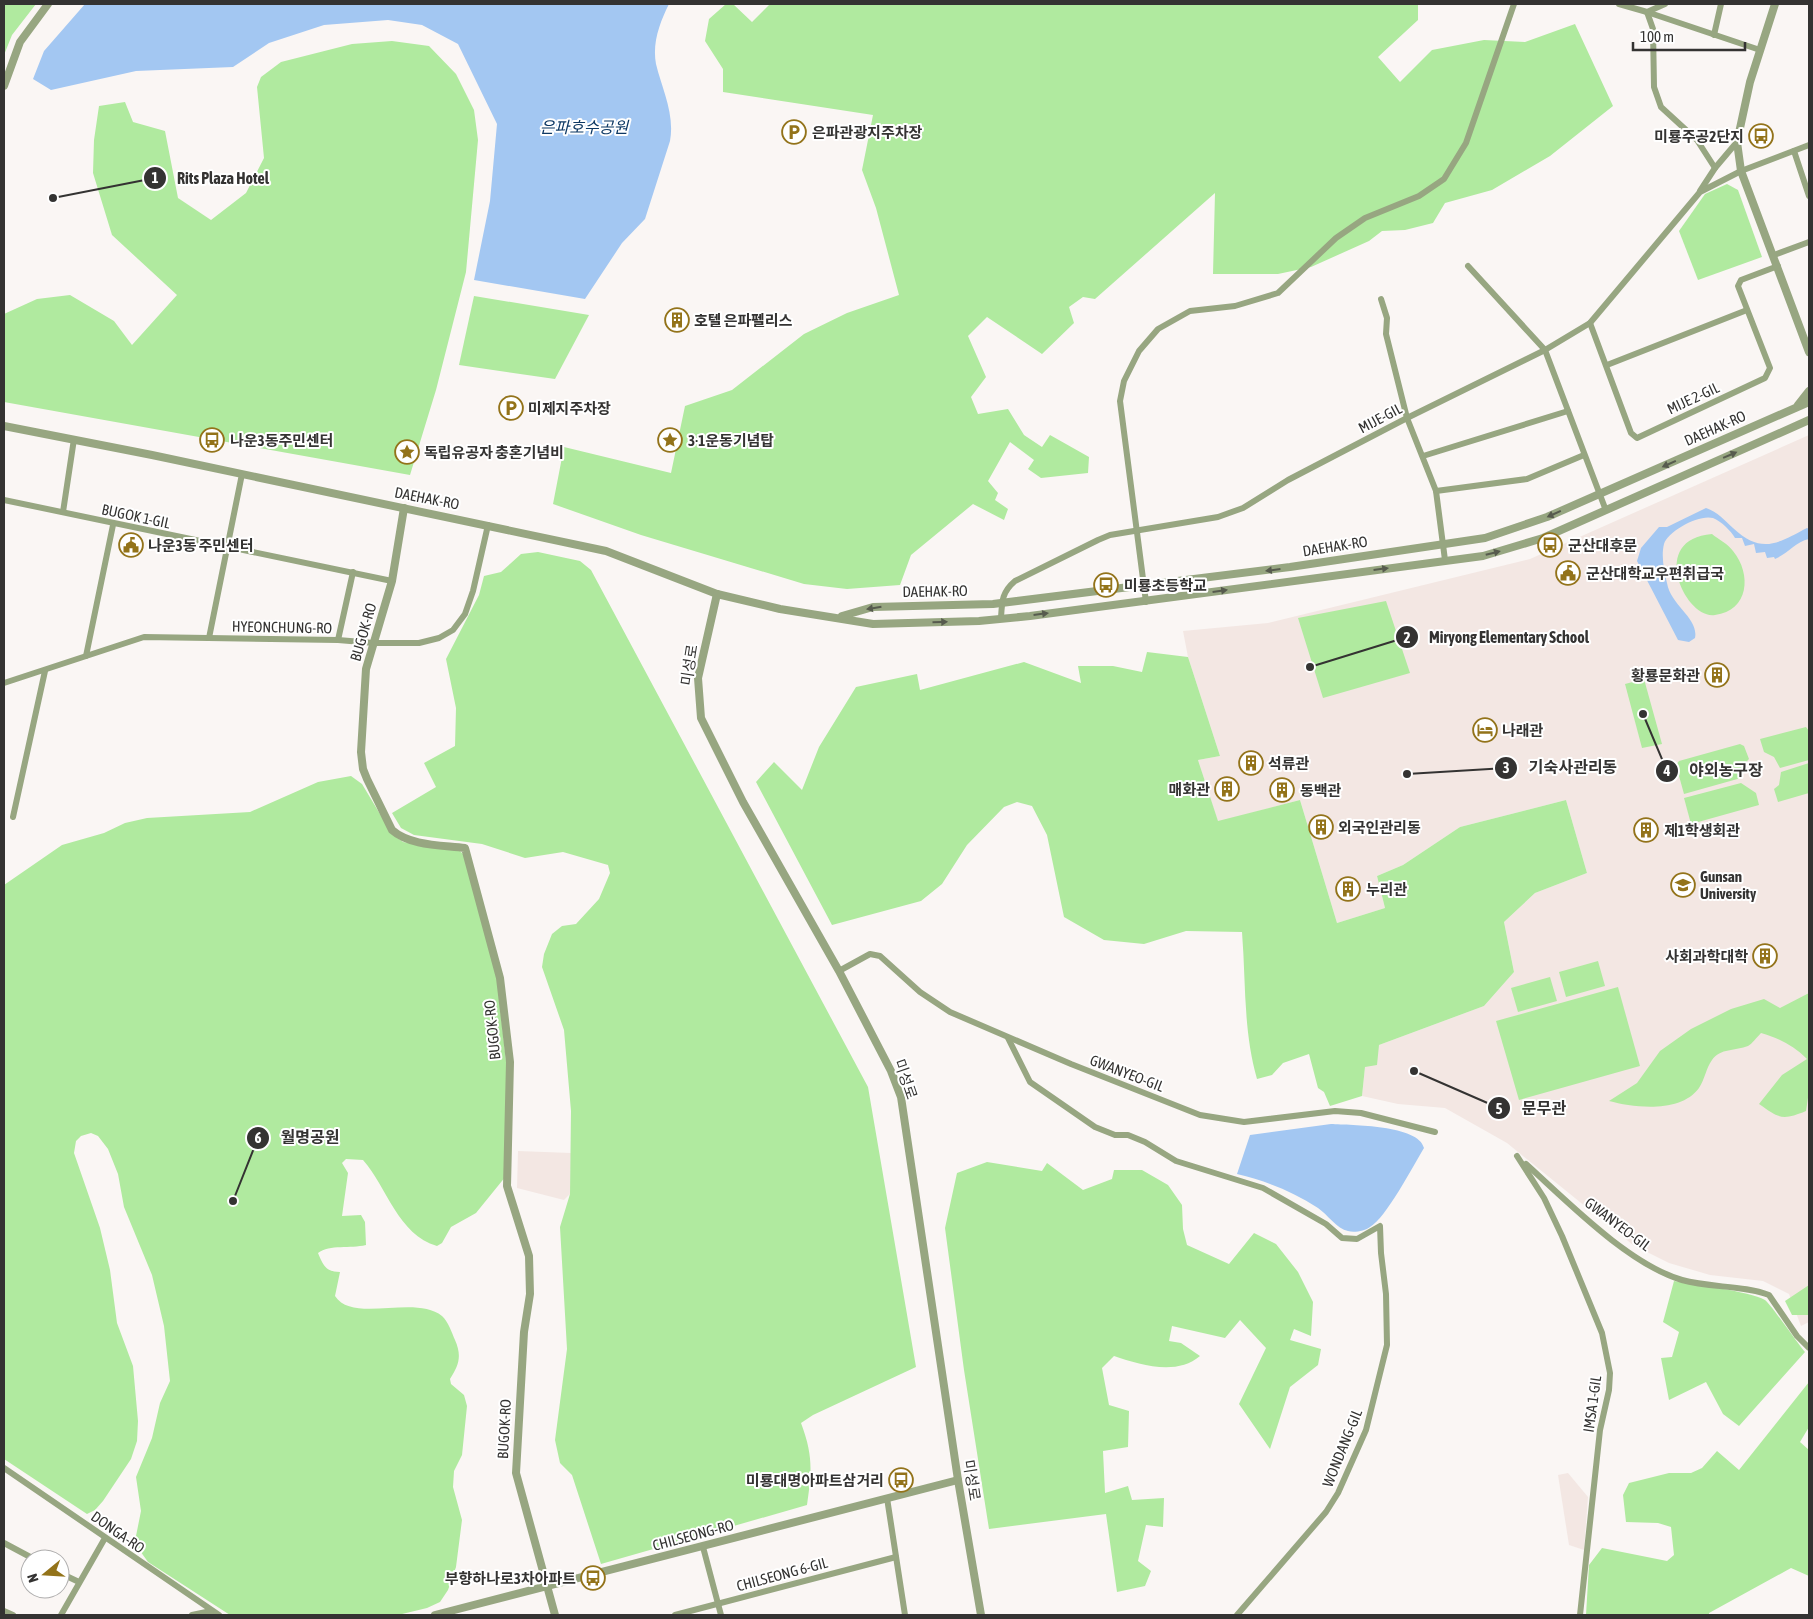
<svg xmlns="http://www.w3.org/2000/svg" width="1813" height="1619" font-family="'Asap Condensed','Noto Sans KR',sans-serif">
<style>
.built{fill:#f3e7e3}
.green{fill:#b0ea9f}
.water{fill:#a3c7f2}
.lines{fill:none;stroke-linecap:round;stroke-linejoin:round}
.minor{stroke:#97a681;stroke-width:6}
.tertiary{stroke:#97a681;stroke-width:8}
.oneway{fill:#575b4e}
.labels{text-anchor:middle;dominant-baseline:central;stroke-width:4;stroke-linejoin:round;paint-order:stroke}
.poi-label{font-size:15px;font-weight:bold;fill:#343332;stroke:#fff;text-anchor:start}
.street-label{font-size:15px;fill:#343332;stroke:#fff}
.water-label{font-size:16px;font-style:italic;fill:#0d3864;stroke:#fff}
.leader{fill:none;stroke:#343332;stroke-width:2}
.callout-dot{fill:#343332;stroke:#fff;stroke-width:2}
.mark-label{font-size:15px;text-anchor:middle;font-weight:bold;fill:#fff}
.callout-label{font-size:16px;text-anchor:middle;font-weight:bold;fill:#343332;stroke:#fff;stroke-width:4;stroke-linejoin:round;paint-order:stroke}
</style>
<rect width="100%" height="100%" fill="#faf6f4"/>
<g class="built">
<polygon points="1809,435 1809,1322 1801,1326 1789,1294 1763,1281 1710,1275 1669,1263 1633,1245 1507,1143 1445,1108 1398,1104 1362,1096 1365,1067 1379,1045 1484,1006 1514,972 1504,922 1535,893 1587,873 1566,800 1460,827 1403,865 1377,876 1385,908 1337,923 1300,800 1218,822 1198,760 1220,756 1188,657 1183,631 1268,623 1530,559"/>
<polygon points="518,1151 571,1153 570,1194 564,1200 517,1188"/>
<polygon points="1568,1473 1588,1497 1584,1550 1569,1545 1558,1475"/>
</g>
<g class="green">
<polygon points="4,4 36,4 12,35 4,55"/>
<polygon points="726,4 733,4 752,22 770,4 1418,4 1418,20 1378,57 1400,82 1432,50 1484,40 1525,42 1575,24 1613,106 1550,156 1492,190 1445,203 1433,223 1405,230 1382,231 1369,241 1311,267 1278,274 1213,274 1215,193 1095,299 1083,297 1069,307 1074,323 1042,354 987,317 968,336 986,377 971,397 978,414 1008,409 1024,435 1042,447 1050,435 1089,457 1088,473 1041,478 1028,469 1034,460 1010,442 988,481 998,493 995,500 1008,509 1004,520 973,504 911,555 900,585 847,589 804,584 641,535 553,504 564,447 671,473 685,406 732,390 804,334 847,313 899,295 876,208 862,170 873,115 723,92 723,69 705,41 709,19"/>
<polygon points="392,41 429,46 456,74 474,110 478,140 466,272 436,390 410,475 4,402 4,314 37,299 70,295 114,321 132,345 177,295 112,235 93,173 94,140 99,106 125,102 133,122 165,131 178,198 211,220 246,193 264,158 257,87 261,77 281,62 352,44"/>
<polygon points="1727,184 1738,190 1762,257 1698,280 1679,231 1705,194"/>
<polygon points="474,296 589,315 555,379 459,365"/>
<path d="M1712 534C1718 539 1728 544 1733 551 1752 574 1749 611 1715 615 1686 620 1647 539 1712 534Z"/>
<path d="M538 552 580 561 591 570 868 1087 916 1367 813 1415 801 1423C813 1455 812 1471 807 1505L601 1564 572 1475 560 1463 555 1440 567 1349 560 1227 570 1194 571 1111 564 1030 542 967 544 954 552 934 562 926 576 924 599 899 610 873 608 865 563 852 525 858 482 844 414 835 401 828 392 813 436 787 424 763 455 746 456 708 446 659 479 595 484 576 501 572 521 554Z"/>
<polygon points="1386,601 1410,673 1323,698 1298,618"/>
<path d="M1147 652 1188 657 1220 756 1198 760 1218 821 1300 800 1337 923 1385 908 1377 876 1403 865 1460 827 1566 800 1587 873 1535 893 1504 922 1514 972 1484 1006 1379 1045 1377 1065 1365 1067 1362 1096 1330 1106 1324 1092 1318 1088 1309 1054 1283 1063 1272 1075 1257 1079C1243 1030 1246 982 1242 932L1186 931 1144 944 1104 940 1064 917 1047 835 1032 806 1017 802 1004 807 967 845 942 884 921 901 832 925 756 782 774 762 802 790 819 747 856 687 917 674 920 690 1024 662 1081 683 1078 666H1113L1142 672Z"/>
<polygon points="1644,679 1662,744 1642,748 1625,684"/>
<polygon points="1806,727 1809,731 1809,760 1780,768 1774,757 1764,752 1760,739"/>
<polygon points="1740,744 1744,746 1749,759 1744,764 1741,778 1684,794 1676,765 1679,761"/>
<polygon points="1809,763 1809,793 1778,802 1774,789 1779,785 1781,772"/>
<path d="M351 776 362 784 392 834 403 842 460 851 466 857 496 970 506 1061 508 1119 506 1176 476 1213 451 1227 442 1243 437 1246C398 1235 387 1187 363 1160L346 1159 342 1163 348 1173 342 1216 361 1215 365 1222 366 1245C350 1249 330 1244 318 1253 323 1265 326 1272 340 1272L335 1296C353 1324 415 1294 442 1316 448 1321 452 1333 455 1340 462 1356 459 1365 450 1379L451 1384 464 1395 467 1406 462 1455 454 1471 453 1487 462 1520 456 1567 448 1590 440 1602 427 1608 398 1615H230L148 1562 138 1548 136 1536 141 1511 136 1477 152 1438 160 1403 170 1381 164 1326 152 1275 124 1207 118 1174 108 1149 98 1136 91 1133 81 1136 76 1141 74 1153 100 1228 110 1270 117 1323 133 1366 138 1421 137 1441 131 1459 103 1501 95 1510 87 1514 4 1459V885L62 845 104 833 125 823 147 818 250 812 318 782Z"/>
<polygon points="1741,783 1756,793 1759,805 1691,824 1684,798"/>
<polygon points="1598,961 1605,986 1566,997 1559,972"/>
<polygon points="1550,977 1557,1001 1518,1012 1511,988"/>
<polygon points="1618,987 1640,1066 1519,1100 1496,1021"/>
<path d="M1809 993V1091L1806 1111C1782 1121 1779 1118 1759 1104L1782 1075 1807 1059C1794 1046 1779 1038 1761 1033 1757 1037 1752 1044 1748 1046 1736 1051 1720 1048 1712 1060 1706 1068 1705 1079 1699 1088 1681 1113 1635 1108 1609 1101L1637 1083 1660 1051 1691 1029 1731 1009 1764 999 1780 1008Z"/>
<path d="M987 1162 1042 1171 1047 1163 1083 1190 1112 1179 1114 1170H1142L1168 1185 1182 1205 1183 1229 1187 1245 1229 1264 1254 1233 1276 1244 1298 1272 1313 1302 1311 1336 1294 1329 1290 1340 1321 1349 1318 1365 1290 1387 1270 1449 1239 1404 1266 1348 1240 1320 1225 1338 1172 1326 1169 1341 1181 1343 1200 1356C1177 1376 1140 1365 1114 1356L1102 1368 1109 1405 1129 1411 1128 1447 1103 1451 1105 1493 1128 1486 1132 1500 1164 1498 1163 1527 1146 1525 1138 1561 1151 1571 1145 1586 1117 1592 1106 1514 989 1529 964 1370 945 1228 957 1173Z"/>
<path d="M1674 1281C1695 1285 1749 1291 1765 1300 1769 1302 1799 1345 1805 1352L1739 1426 1723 1414 1706 1382 1669 1400 1661 1358 1672 1357 1679 1332 1663 1322Z"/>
<polygon points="1809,1285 1809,1315 1792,1315 1785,1301"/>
<polygon points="1809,1382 1809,1427 1800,1442 1809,1450 1809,1576 1791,1568 1709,1613 1709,1615 1586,1615 1589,1565 1602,1548 1667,1561 1674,1555 1671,1527 1658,1523 1626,1522 1623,1495 1629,1483 1669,1473 1691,1473 1702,1468 1717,1451 1739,1470"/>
</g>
<g class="water">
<path d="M85 4H669C660 22 652 43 656 64 662 89 675 114 670 141L645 219 622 243 585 299 474 280 490 201 497 124 458 44 422 25 388 20 324 25 269 43 233 67 136 71 51 90 33 79 44 51Z"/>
<path d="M1706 508C1718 512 1724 520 1733 528 1762 555 1778 543 1807 528L1809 529V539C1795 542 1789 553 1775 559L1774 557 1767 558 1765 552 1756 553 1754 544 1745 546 1742 538H1735C1731 531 1721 521 1713 518 1699 514 1668 531 1664 544 1661 556 1664 571 1667 583 1671 606 1699 618 1695 638L1689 642 1678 640 1637 561 1641 548 1659 527H1667Z"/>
<path d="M1331 1124C1351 1125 1419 1125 1424 1148 1413 1166 1386 1218 1370 1227 1365 1231 1354 1233 1348 1231 1337 1229 1327 1214 1318 1208 1292 1191 1266 1181 1237 1174L1250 1135Z"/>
</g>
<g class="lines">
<g class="minor">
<polyline points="1619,4 1647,12 1665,4"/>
<polyline points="1647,12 1653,29 1654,87 1661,107 1697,140 1715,168 1737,142"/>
<polyline points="1647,12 1760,50"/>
<polyline points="1714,35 1721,4"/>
<polyline points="1794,151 1809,196"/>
<polyline points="1700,191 1715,168"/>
<polyline points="1774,255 1809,242"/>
<polyline points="1468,266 1545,350 1605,508"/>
<polyline points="1381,299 1387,318 1386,334 1407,418 1436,491 1445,560"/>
<polyline points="1590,323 1631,433 1637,438 1765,378 1770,368 1738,286 1741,280 1778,266"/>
<polyline points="1607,365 1747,310"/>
<polyline points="1423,456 1568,411"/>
<polyline points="1436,491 1527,479 1584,455"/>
<polyline points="4,500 392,581"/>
<polyline points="63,512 74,439"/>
<polyline points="1146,602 1120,401 1124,381 1139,351 1158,329 1190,311 1235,306 1278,293 1336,238 1365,218 1419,196 1444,179 1466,143 1514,4"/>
<path d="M1001 618C1002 601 1002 592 1015 581L1098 540 1110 535 1218 517 1243 508 1288 480 1407 418 1545 350 1590 323 1700 192 1741 171 1809 145"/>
<polyline points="209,638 242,474"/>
<polyline points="338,640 353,572"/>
<polyline points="86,656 113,525"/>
<polyline points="4,683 144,637 338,640 374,643 419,643 439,638 453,630 465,614 473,591 488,525"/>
<polyline points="13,817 45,671"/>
<polyline points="839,971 870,954 880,956 920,992 950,1012 1071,1064 1200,1115 1244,1122 1335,1111 1361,1113 1435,1132"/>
<polyline points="1008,1038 1030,1082 1095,1127 1115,1135 1128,1135 1145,1142 1176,1161 1263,1188 1326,1224 1342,1238 1357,1239 1380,1226 1381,1253 1386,1294 1387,1345 1366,1430 1338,1493 1326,1512 1237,1615"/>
<polyline points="1517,1156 1544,1198 1562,1236 1602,1333 1610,1373 1609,1390 1600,1430 1580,1615"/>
<path d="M1526 1164C1567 1201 1628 1264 1682 1280 1710 1288 1743 1285 1769 1295L1797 1336 1809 1348"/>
<polyline points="4,1468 219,1615"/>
<polyline points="887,1498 905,1615"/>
<polyline points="4,1543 34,1559"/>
<polyline points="703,1547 721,1615"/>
<polyline points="60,1573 79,1582"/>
<polyline points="4,1611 13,1615"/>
<polyline points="61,1615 105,1538"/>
<polyline points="192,1615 211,1611"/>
<polyline points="675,1615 896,1557"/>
</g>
<g class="tertiary">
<polyline points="1775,4 1750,82 1737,142 1741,171 1809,352"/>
<polyline points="4,86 20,42 48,4"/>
<polyline points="1798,405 1809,391"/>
<polyline points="4,426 152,455 606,551 717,594 780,609 873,624 979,621 1030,616 1483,556 1543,538 1809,420"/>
<path d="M404 508 392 581 366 669 361 752 363 769 367 779 392 830C410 846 442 845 465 848L500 978 510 1062 507 1186 529 1256 530 1294 524 1332 516 1473 555 1615"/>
<polyline points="717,594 698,678 701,718 743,802 839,971 891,1071 901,1097 958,1480 981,1615"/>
<polyline points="842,616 873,607 993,604 1290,567 1485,538 1547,517 1809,402"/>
<polyline points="435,1615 958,1480"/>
</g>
</g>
<defs><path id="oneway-solid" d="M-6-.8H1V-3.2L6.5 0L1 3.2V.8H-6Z" transform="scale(1.25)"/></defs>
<g class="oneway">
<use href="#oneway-solid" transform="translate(1730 455) rotate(-23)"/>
<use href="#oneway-solid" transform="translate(1669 464) rotate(156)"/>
<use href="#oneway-solid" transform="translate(1554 514) rotate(156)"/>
<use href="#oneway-solid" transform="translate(1493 553) rotate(-14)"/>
<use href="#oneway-solid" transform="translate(1381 569) rotate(-7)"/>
<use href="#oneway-solid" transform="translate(1273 570) rotate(173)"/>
<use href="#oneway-solid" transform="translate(1220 591) rotate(-8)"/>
<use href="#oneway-solid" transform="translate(874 608) rotate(171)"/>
<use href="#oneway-solid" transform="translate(1041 614) rotate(-7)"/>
<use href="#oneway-solid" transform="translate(940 622) rotate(-2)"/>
</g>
<defs>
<g id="parking-ring" transform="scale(1.25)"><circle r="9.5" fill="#fff" stroke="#93731a" stroke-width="1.5"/><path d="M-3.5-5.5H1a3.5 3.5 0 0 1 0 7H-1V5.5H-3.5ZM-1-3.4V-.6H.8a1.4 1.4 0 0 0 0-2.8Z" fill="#93731a"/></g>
<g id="bus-ring" transform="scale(1.25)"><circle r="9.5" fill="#fff" stroke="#93731a" stroke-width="1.5"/><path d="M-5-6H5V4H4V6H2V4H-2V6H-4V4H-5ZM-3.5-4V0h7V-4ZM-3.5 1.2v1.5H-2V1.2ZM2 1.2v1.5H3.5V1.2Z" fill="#93731a"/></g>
<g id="building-ring" transform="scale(1.25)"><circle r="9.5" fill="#fff" stroke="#93731a" stroke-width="1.5"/><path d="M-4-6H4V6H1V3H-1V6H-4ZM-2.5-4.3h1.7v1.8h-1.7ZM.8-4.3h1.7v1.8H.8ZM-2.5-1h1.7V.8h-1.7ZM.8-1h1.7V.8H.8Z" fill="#93731a"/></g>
<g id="sight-ring" transform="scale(1.25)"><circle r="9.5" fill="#fff" stroke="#93731a" stroke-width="1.5"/><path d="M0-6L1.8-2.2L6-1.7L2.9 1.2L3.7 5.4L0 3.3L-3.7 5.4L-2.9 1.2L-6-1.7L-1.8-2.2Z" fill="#93731a"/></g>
<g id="civic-ring" transform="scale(1.25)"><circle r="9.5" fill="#fff" stroke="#93731a" stroke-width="1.5"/><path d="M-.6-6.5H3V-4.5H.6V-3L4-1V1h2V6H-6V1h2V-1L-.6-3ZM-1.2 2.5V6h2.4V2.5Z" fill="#93731a"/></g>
<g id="hotel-ring" transform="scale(1.25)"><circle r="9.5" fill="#fff" stroke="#93731a" stroke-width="1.5"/><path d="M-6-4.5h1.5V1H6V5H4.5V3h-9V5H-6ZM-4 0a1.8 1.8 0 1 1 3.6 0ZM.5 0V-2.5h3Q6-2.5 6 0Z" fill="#93731a"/></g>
<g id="university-ring" transform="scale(1.25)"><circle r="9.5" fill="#fff" stroke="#93731a" stroke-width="1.5"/><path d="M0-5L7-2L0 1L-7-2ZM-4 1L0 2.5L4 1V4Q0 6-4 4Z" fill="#93731a"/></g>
</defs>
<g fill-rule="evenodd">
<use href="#parking-ring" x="794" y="132"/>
<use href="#bus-ring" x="1761" y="136"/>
<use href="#building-ring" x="677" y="320"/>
<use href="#parking-ring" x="511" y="408"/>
<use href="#bus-ring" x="212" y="440"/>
<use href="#sight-ring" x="670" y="440"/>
<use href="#sight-ring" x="407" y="452"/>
<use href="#civic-ring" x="131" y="545"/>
<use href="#bus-ring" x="1550" y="545"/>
<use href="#civic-ring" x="1568" y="573"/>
<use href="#bus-ring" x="1106" y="585"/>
<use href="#building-ring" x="1717" y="675"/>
<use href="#hotel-ring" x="1485" y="730"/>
<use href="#building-ring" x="1251" y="763"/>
<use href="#building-ring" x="1227" y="789"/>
<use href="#building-ring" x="1282" y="790"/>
<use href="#building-ring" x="1321" y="827"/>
<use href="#building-ring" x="1646" y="830"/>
<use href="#university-ring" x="1683" y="885"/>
<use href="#building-ring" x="1348" y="889"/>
<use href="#building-ring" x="1765" y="956"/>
<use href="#bus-ring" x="901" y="1480"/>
<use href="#bus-ring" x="593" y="1578"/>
</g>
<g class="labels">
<g class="poi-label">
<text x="812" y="132">은파관광지주차장</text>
<text x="1744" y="136" text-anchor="end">미룡주공2단지</text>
<text x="694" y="320">호텔 은파펠리스</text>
<text x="528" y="408">미제지주차장</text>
<text x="230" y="440">나운3동주민센터</text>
<text x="688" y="440">3·1운동기념탑</text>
<text x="424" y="452">독립유공자 충혼기념비</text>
<text x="148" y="545">나운3동 주민센터</text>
<text x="1568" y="545">군산대후문</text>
<text x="1586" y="573">군산대학교우편취급국</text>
<text x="1124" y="585">미룡초등학교</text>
<text x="1700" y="675" text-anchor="end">황룡문화관</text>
<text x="1502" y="730">나래관</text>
<text x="1268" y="763">석류관</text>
<text x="1210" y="789" text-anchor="end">매화관</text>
<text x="1300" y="790">동백관</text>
<text x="1338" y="827">외국인관리동</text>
<text x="1664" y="830">제1학생회관</text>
<text x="1700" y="876">Gunsan<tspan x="1700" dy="17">University</tspan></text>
<text x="1366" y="889">누리관</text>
<text x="1748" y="956" text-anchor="end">사회과학대학</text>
<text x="884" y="1480" text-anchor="end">미룡대명아파트삼거리</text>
<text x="576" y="1578" text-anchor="end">부향하나로3차아파트</text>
</g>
<g class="street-label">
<text transform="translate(1693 398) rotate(-25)">MIJE 2-GIL</text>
<text transform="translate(1380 418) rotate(-28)">MIJE-GIL</text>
<text transform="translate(1715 428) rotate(-24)">DAEHAK-RO</text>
<text transform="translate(427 498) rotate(11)">DAEHAK-RO</text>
<text transform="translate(136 516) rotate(12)">BUGOK 1-GIL</text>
<text transform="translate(1335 546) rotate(-9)">DAEHAK-RO</text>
<text transform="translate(935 591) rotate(-1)">DAEHAK-RO</text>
<text transform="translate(282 627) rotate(1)">HYEONCHUNG-RO</text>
<text transform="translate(363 632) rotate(-74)">BUGOK-RO</text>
<text transform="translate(689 665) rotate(-81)">미성로</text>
<text transform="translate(492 1030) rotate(-96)">BUGOK-RO</text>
<text transform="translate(1127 1073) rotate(21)">GWANYEO-GIL</text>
<text transform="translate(906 1079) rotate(71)">미성로</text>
<text transform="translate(1618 1224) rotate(37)">GWANYEO-GIL</text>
<text transform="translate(1592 1404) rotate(-82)">IMSA 1-GIL</text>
<text transform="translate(504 1429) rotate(-87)">BUGOK-RO</text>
<text transform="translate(1342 1448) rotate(-68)">WONDANG-GIL</text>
<text transform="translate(972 1480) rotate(81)">미성로</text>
<text transform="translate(118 1532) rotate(35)">DONGA-RO</text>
<text transform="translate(693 1535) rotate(-15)">CHILSEONG-RO</text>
<text transform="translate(782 1574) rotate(-15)">CHILSEONG 6-GIL</text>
</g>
<g class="water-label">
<text x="584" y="127">은파호수공원</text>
</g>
</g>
<path class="leader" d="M53 198L155 178M1310 667L1407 637M1407 774L1506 768M1643 714L1667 771M1414 1071L1499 1108M233 1201L258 1138"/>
<g class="callout-dot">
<circle cx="53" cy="198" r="5"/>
<circle cx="1310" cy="667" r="5"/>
<circle cx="1407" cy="774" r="5"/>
<circle cx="1643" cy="714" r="5"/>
<circle cx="1414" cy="1071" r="5"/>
<circle cx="233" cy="1201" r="5"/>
<circle cx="155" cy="178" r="12"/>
<circle cx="1407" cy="637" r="12"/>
<circle cx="1506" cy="768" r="12"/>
<circle cx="1667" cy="771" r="12"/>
<circle cx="1499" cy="1108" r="12"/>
<circle cx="258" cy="1138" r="12"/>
</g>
<g class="mark-label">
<text x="155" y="183">1</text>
<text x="1407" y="643">2</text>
<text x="1506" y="773">3</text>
<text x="1667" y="776">4</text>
<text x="1499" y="1114">5</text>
<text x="258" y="1143">6</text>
</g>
<g class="callout-label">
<text x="223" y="184">Rits Plaza Hotel</text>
<text x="1509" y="643">Miryong Elementary School</text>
<text x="1573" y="773">기숙사관리동</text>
<text x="1726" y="776">야외농구장</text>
<text x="1544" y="1114">문무관</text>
<text x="310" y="1143">월명공원</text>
</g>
<rect width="1813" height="1619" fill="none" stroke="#343332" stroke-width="10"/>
<g transform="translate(45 1574) rotate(252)"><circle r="24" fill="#ffffff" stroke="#aeadad"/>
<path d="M0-4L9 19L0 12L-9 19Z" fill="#93731a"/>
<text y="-8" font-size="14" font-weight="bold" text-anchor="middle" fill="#343332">N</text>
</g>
<path d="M1633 42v8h112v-8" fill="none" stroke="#343332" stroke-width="2.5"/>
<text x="1640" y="42" font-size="15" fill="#343332" stroke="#ffffff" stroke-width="4" paint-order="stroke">100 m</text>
</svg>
